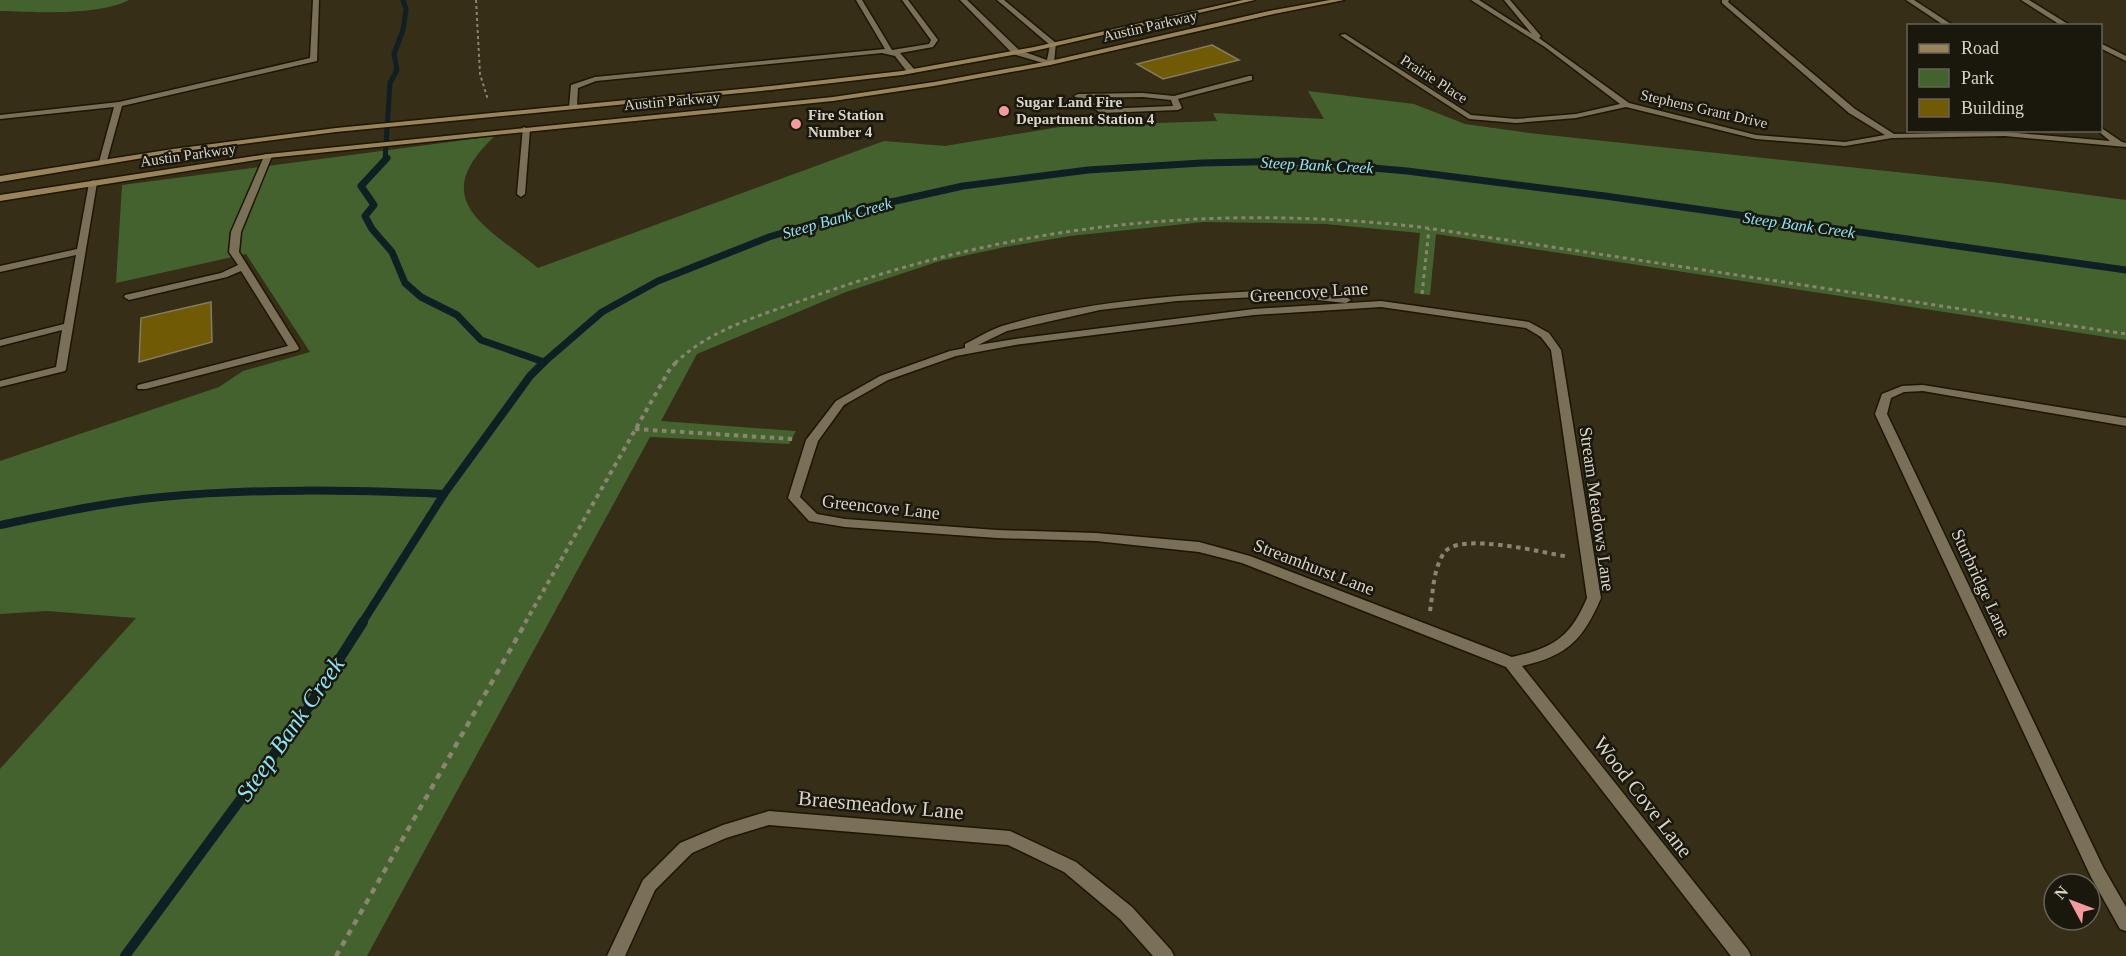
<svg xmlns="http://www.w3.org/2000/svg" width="2126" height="956" font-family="'Times New Roman',serif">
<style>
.green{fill:#44622e}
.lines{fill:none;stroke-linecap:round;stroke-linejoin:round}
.stream-far3{stroke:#0f2024;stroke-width:5}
.stream-far2{stroke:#0f2024;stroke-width:7}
.stream-far1{stroke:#0f2024;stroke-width:8}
.stream{stroke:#0f2024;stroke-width:10}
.building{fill:#705a05;stroke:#847c62;stroke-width:1.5}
.service-casing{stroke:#1d1601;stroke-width:3}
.minor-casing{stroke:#1d1601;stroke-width:3}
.tertiary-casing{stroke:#1d1601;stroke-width:3}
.secondary-casing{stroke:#1d1601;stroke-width:3}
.path-far3{stroke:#8b8472;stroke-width:2;stroke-dasharray:3 3;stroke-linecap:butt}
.path-far2{stroke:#8b8472;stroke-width:3;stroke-dasharray:4 4;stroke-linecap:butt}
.path-far1{stroke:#8b8472;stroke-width:4;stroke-dasharray:4.5 4.5;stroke-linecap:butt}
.path{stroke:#8b8472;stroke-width:4.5;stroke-dasharray:6 6;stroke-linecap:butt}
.service{fill:#797057;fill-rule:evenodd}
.minor{fill:#797057;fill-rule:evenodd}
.tertiary{fill:#797057;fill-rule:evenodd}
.secondary{fill:#99835b;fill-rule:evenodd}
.poi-dot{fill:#f59b9e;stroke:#1a170d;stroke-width:2}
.labels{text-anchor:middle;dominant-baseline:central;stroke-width:5;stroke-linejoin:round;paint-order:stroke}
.far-street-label{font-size:15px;fill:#d9d4c6;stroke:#1a170d}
.far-poi-label{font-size:15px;font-weight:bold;fill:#d9d4c6;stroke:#1a170d;text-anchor:start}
.far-water-label{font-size:16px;font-style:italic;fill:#8ae4f6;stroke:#1a170d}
.street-label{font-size:18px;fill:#d9d4c6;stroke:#1a170d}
.near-street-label{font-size:21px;fill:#d9d4c6;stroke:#1a170d}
.near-water-label{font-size:24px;font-style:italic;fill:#8ae4f6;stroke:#1a170d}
</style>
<rect width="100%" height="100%" fill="#362e17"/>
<g class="green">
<path d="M0 0H129C98 16 36 12 0 11Z"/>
<path d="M1308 91 1414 104 1465 124 1529 133 2000 183 2126 200V340L1436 234 1430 295 1414 293 1420 233 1325 224 1204 222 1070 236 1005 247 940 261 846 292 697 354 661 421 796 431 789 444 650 437 367 956H0V769L136 618 47 611 0 614V461L219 387 243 371 310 352 246 254 116 283 122 185 495 136C426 200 486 226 538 268L884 141 945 146 1065 126 1217 121 1213 113 1324 119Z"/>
</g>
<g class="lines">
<polyline class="stream-far3" points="385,160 390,83 397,70 394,54 403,30 406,9 403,0"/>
<g class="stream-far2">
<polyline points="387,158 361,186 374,205 365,216 372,229 392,252 405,283 421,297 457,315 481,340 544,362"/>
<polyline points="543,363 602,312 658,281 769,237 860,209 963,186 1088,170 1202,163 1294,161 1407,171 1605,196 2126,270"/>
</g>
<g class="stream-far1">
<path d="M0 525C53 514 107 502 162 497 255 488 350 490 444 494"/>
<polyline points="362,623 444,494 530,376 544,362"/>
</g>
<polyline class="stream" points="125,956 308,708 363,622"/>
</g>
<g class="building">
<polygon points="1212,45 1239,60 1163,79 1137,64"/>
<polygon points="211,302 212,342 139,362 141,318"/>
</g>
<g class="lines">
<g class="service-casing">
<g id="service">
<polygon points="313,0 319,0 317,61 122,106 106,164 99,162 114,107 0,119 0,115 119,102 310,58"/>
<polygon points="856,0 862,0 892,50 929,44 931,40 902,0 908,0 938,40 933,47 900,53 914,69 914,73 908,73 895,56 882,53 596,81 578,88 577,107 573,109 569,107 571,85 595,77 885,49"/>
<polygon points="2021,0 2029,0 2071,26 2062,26"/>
<polygon points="2100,43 2126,56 2126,61 2100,48"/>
<path d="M1249 76H1252V80L1178 99 1182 108 1178 110 1101 113 1074 96 1078 94 1143 93 1174 96ZM1143 97 1171 100 1173 106 1103 109 1086 98Z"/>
<polygon points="523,127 530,129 525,194 521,197 517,194"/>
<polygon points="265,154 272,156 241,232 239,252 299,348 298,350 146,389 138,389 137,387 138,385 288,346 241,271 227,277 129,300 124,297 125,295 221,273 238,265 229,252 231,232"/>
<polygon points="93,180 97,183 66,369 65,371 0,387 0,381 56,367 62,330 0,346 0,340 64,324 76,255 0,272 0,266 77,249 89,183"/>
</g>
</g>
<g class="minor-casing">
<g id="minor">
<polygon points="1471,0 1479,0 1532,34 1504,0 1510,0 1540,35 1541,36 1539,38 1629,103 1756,135 1845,142 1885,135 1849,113 1722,3 1722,0 1729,0 1728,2 1855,109 1894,134 2005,132 2110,141 2097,130 2100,130 2100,127 2122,142 2126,143 2126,147 2005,136 1892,138 1845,146 1756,139 1626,107 1576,118 1516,123 1469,119 1340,35 1345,34 1471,115 1516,119 1576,114 1620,104 1545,47"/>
<polygon points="1906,0 1914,0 1954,26 1945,26"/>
<path d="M1278 290 1346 297 1351 300 1346 303 1278 296 1177 301 1100 310 1007 331 978 345 1015 339 1254 309 1381 301 1529 322 1549 333 1561 350 1601 598C1583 640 1567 656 1522 666L1748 950 1751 956H1731L1506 667 1242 563 1199 552 1096 541 997 538 845 527 809 521 788 498 806 440 836 401 880 376 950 351 965 348V344C977 338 990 330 1002 326 1092 299 1185 295 1278 290ZM1381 307 1526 328 1541 337 1551 350 1587 598C1570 638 1553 648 1512 657L1250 556 1199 542 1096 533 997 530 845 519 817 514 800 497 818 441 844 405 888 380 956 356 1015 345 1254 315Z"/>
<polygon points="1923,385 2126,418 2126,426 1923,391 1904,392 1891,398 1887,414 2103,867 2126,907 2126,931 2120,929 2091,877 1875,414 1882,394 1902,386"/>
<polygon points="769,811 1010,831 1076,862 1132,907 1171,950 1174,956 1153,956 1120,919 1064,872 1008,845 769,825 726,838 692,853 655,890 625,956 607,956 643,880 680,843 723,825"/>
</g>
</g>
<g class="tertiary-casing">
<polygon id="tertiary" points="960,0 967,0 1019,50 1047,60 1050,45 997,0 1004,0 1056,43 1054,63 1050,65 1013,54"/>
</g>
<g class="secondary-casing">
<g id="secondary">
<polygon points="1243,0 1255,0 1034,51 902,75 771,90 336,132 173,153 0,182 0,176 173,149 336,128 771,86 902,71 1034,47"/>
<polygon points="1330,0 1344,0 1269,15 1050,65 934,86 833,101 268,158 0,201 0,195 268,154 833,97 934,82 1050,61 1269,11"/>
</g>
</g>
<polyline class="path-far3" points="476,0 480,74 488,100"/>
<g class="path-far2">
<polyline points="1422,294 1429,229"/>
<path d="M675 363C712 328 762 315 809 298 1012 225 1205 203 1420 227L2126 334"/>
</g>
<g class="path-far1">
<polyline points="635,429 793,439"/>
<path d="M1430 611C1433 593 1433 569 1444 553 1458 531 1545 553 1569 557"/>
<polyline points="525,623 671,367 677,362"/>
</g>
<polyline class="path" points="336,956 526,622"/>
<use href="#service" class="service"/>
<use href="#minor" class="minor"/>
<use href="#tertiary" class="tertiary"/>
<use href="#secondary" class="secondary"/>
</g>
<g class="poi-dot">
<circle cx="1004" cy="111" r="6"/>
<circle cx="796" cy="124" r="6"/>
</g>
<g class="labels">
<g class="far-street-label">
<text transform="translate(1150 26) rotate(-13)">Austin Parkway</text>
<text transform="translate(1434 79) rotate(33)">Prairie Place</text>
<text transform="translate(672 101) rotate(-5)">Austin Parkway</text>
<text transform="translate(1704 109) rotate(13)">Stephens Grant Drive</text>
<text transform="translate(188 155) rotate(-8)">Austin Parkway</text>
</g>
<g class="far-poi-label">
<text x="1016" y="102">Sugar Land Fire<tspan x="1016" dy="17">Department Station 4</tspan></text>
<text x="808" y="115">Fire Station<tspan x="808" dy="17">Number 4</tspan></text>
</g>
<g class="far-water-label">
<text transform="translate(1317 165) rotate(3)">Steep Bank Creek</text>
<text transform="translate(837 218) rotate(-16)">Steep Bank Creek</text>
<text transform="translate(1799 225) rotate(8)">Steep Bank Creek</text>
</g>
<g class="street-label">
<text transform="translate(1309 292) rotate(-4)">Greencove Lane</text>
<text transform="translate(881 507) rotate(6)">Greencove Lane</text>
<text transform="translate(1597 509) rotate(82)">Stream Meadows Lane</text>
<text transform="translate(1314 567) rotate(21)">Streamhurst Lane</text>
<text transform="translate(1981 583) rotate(65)">Sturbridge Lane</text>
</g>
<g class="near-street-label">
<text transform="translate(1643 797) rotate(52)">Wood Cove Lane</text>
<text transform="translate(881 805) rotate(5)">Braesmeadow Lane</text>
</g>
<g class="near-water-label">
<text transform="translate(290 729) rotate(-55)">Steep Bank Creek</text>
</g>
</g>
<rect x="1907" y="24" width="195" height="108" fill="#1a170d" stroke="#666357" stroke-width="1.5"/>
<rect x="1919" y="44" width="30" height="9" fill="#99835b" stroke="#666357" stroke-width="1.5"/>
<text x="1961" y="54" font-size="18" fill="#d9d4c6">Road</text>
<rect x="1919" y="69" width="30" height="18" fill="#44622e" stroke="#666357" stroke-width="1.5"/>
<text x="1961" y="84" font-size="18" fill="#d9d4c6">Park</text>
<rect x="1919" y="99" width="30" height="18" fill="#705a05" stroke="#666357" stroke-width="1.5"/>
<text x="1961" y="114" font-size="18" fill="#d9d4c6">Building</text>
<g transform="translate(2072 902) rotate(311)"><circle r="28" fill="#1a170d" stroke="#666357" stroke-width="1.5"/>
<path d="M0-4.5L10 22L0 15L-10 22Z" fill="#f59b9e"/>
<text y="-9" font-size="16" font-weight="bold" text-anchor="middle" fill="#d9d4c6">N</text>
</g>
</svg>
